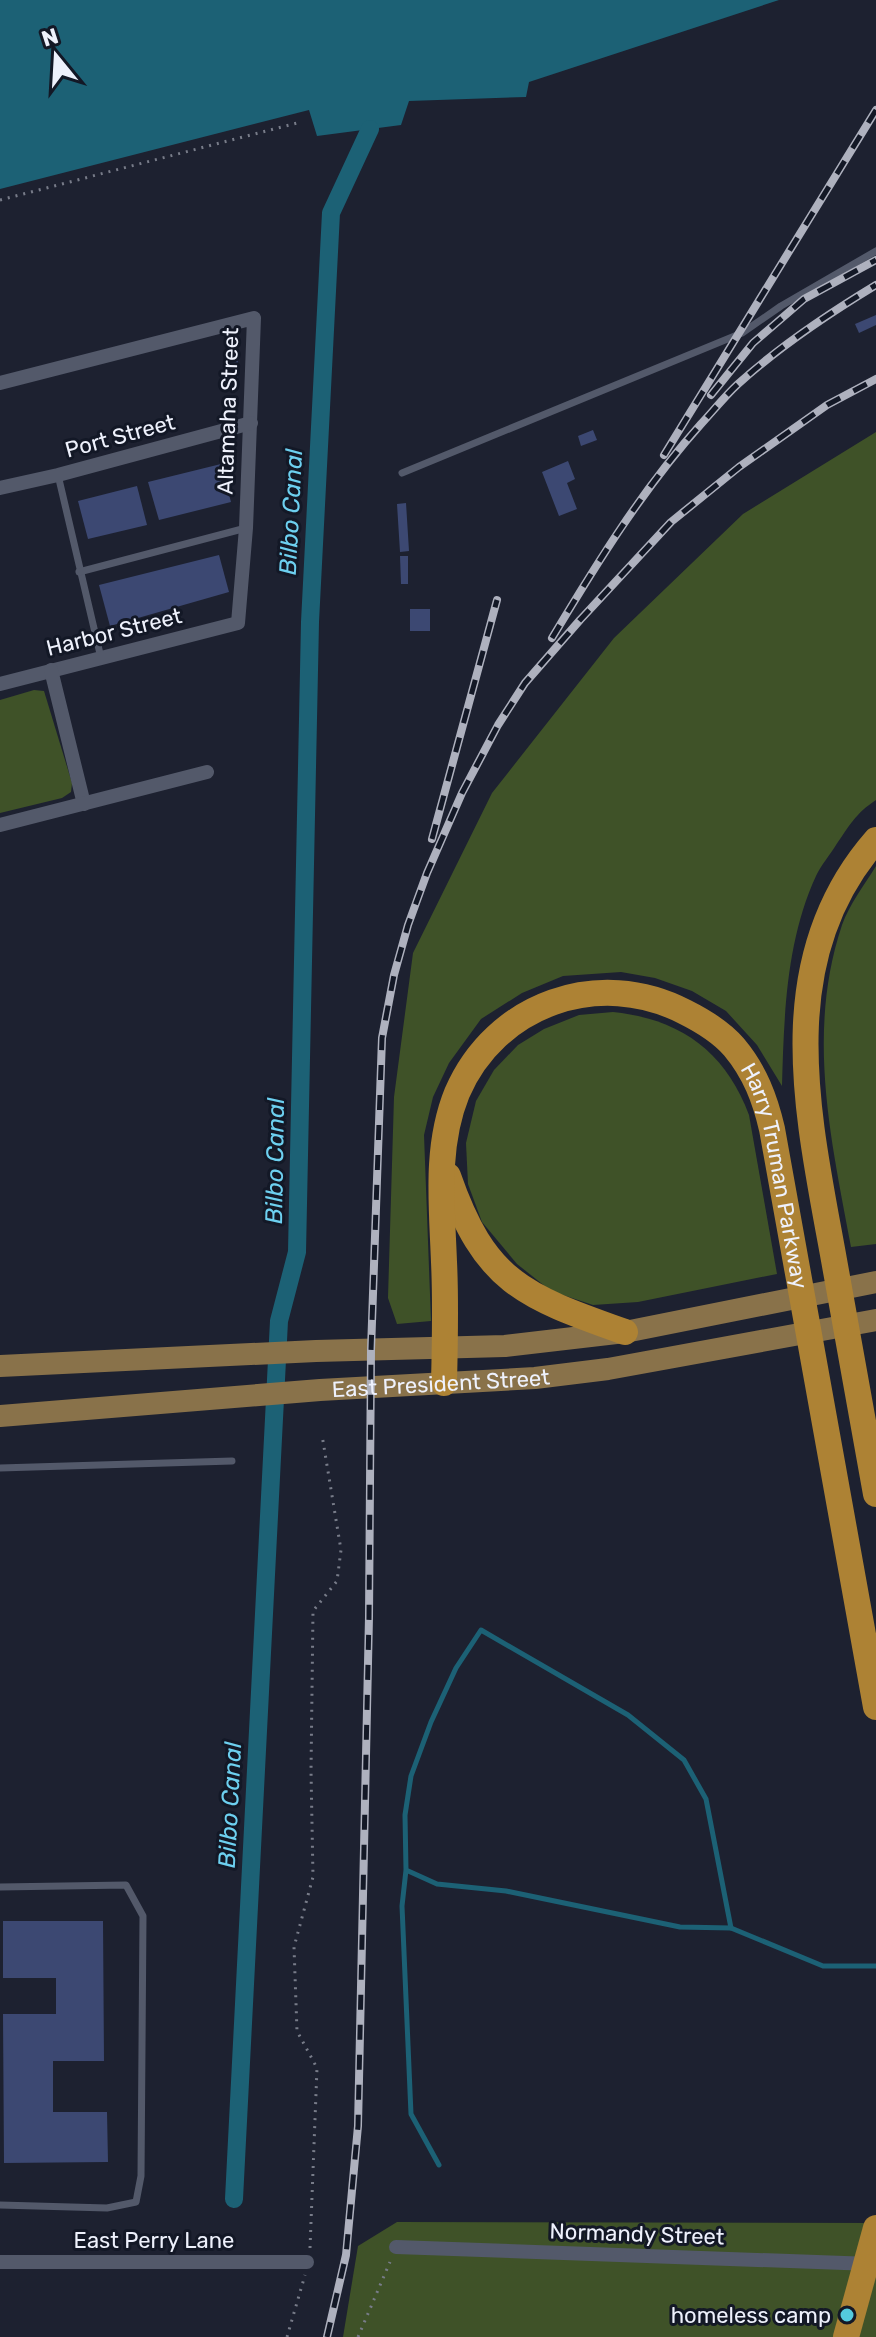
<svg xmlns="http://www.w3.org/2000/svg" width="876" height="2337" font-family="Rubik,sans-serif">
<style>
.green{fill:#3f5228}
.water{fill:#1c6175}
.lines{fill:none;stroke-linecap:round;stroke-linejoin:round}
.stream{stroke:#1c6175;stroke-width:5}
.canal{stroke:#1c6175;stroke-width:18}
.building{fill:#3c4872}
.path{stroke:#787c89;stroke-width:3;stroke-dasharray:2 6;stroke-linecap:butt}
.service{stroke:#53596a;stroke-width:7}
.minor{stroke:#53596a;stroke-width:14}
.primary{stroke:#89724a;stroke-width:22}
.motorway{stroke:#ad8234;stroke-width:26}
.rail-casing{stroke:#aeb1be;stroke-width:8}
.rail{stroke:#131826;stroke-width:5;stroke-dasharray:15;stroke-linecap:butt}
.poi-dot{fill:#54cadd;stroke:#131826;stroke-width:3}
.labels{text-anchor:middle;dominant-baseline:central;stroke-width:6;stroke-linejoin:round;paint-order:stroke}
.street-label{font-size:22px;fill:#eef1fc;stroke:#131826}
.poi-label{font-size:22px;fill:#eef1fc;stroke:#131826;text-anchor:end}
.water-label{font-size:24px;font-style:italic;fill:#6dd0f0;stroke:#131826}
</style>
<rect width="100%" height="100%" fill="#1d2130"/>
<g class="green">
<path d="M876 432V800C856 813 849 826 836 845 830 855 821 865 816 876 786 941 784 1016 782 1086L757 1045 726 1011 692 991 655 978 621 972 563 976 522 993 481 1019 449 1063 433 1097 424 1135 431 1321 397 1324 388 1298 394 1097 413 953 492 793 614 638 743 514Z"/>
<polygon points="34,690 44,691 72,783 71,792 62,798 0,813 0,700"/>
<path d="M876 866V1244L851 1247C831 1139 806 1033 842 925 849 905 865 884 876 866Z"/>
<path d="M613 1012C680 1019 725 1051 749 1115L777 1274 638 1302 593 1305 551 1291 517 1264 482 1222 468 1184 466 1143 476 1101 494 1070 518 1045 544 1029 579 1015Z"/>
<polygon points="397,2222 876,2223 876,2337 343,2337 358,2246"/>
</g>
<polygon class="water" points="0,0 779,0 529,82 526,97 409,101 401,125 317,136 309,110 0,189"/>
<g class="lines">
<g class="stream">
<polyline points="406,1870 437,1884 506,1891 680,1927 731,1928 706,1799 684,1760 628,1715 481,1630 456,1668 431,1722 411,1776 405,1815 406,1870 402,1906 411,2114 439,2165"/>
<polyline points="731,1928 823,1966 876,1966"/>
</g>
<polyline class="canal" points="234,2199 279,1321 297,1252 310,622 331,213 370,129"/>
</g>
<g class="building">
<polygon points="876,315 876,325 859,333 855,324"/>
<polygon points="228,354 238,355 237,391 227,391"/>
<polygon points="593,430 597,440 581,446 578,436"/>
<polygon points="568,461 575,479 567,483 577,509 559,516 542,472"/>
<polygon points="221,464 231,502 159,520 148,482"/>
<polygon points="137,486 147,525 88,539 78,501"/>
<polygon points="406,503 409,551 400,552 397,504"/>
<polygon points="219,555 229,592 110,626 99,585"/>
<polygon points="400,556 408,556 408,584 401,584"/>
<rect x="410" y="609" width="20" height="22"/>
<polygon points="3,1921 103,1921 104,2061 53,2061 53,2112 107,2112 108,2162 4,2163 3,2014 56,2014 56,1978 3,1978"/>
</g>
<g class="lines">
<g class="path">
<polyline points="0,200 301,122"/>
<polyline points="310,2248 317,2068 297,2031 294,1947 313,1877 311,1771 313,1611 337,1581 341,1550 322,1435"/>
<polyline points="287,2337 305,2275"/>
<polyline points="358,2337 390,2262"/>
</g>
<g class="service">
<polyline points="402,473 742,333 781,306 876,251"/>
<polyline points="58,475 101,658"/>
<polyline points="79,572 246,528"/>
<polyline points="0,1468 232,1461"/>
<polyline points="0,1887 126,1885 143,1916 141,2176 136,2202 107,2208 0,2205"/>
</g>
<g class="minor">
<polyline points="0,383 254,318 246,528 238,623 0,684"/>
<polyline points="0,488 58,475 251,423"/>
<polyline points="51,670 84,804"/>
<polyline points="0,825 207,772"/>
<polyline points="396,2247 872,2264"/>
<polyline points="0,2262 307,2262"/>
</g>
<g class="primary">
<polyline points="0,1366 316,1351 505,1346 625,1332 876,1282"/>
<path id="s1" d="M0 1416 320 1390 535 1378 608 1369 876 1320"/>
</g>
<g class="motorway">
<path d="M876 840C770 961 808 1116 834 1260 848 1338 862 1416 876 1494"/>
<path d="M448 1176C485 1283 524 1296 625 1332"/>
<path id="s2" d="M444 1383C445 1343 446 1302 444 1262 442 1206 435 1147 457 1093 495 1004 599 967 685 1012 703 1021 721 1032 734 1047 755 1072 765 1099 772 1129L876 1707"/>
<polyline points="846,2337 876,2228"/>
</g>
<g class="rail-casing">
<g id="rail">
<polyline points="711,395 753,343 804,299 876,260"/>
<polyline points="664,455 876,110"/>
<path d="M552 638C597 563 642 490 701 424 713 411 725 396 738 384 780 346 828 314 876 285"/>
<polyline points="432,839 497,600"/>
<polyline points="327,2337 346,2255 358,2126 369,1617 371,1350 382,1038 394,975 408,925 427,873 462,793 498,725 525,683 580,620 671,522 739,467 827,405 876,379"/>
</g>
</g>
<use href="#rail" class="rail"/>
</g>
<circle class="poi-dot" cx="847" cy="2315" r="8"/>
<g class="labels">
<g class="street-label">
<text transform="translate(228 411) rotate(-88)">Altamaha Street</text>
<text transform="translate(120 436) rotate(-15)">Port Street</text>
<text transform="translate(114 632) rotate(-14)">Harbor Street</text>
<text stroke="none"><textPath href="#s2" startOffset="762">Harry Truman Parkway</textPath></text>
<text stroke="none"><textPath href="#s1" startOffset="442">East President Street</textPath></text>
<text transform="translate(637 2234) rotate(2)">Normandy Street</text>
<text x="154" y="2240">East Perry Lane</text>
</g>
<g class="poi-label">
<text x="831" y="2315">homeless camp</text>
</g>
<g class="water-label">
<text transform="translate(291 512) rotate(-87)">Bilbo Canal</text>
<text transform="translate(275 1161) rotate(-89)">Bilbo Canal</text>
<text transform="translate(230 1805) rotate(-87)">Bilbo Canal</text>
</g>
</g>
<g transform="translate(56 56) rotate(342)" stroke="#131826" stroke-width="6" paint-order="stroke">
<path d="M0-6L14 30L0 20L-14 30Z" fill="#eef1fc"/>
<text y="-12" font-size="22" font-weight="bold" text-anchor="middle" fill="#eef1fc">N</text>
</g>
</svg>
